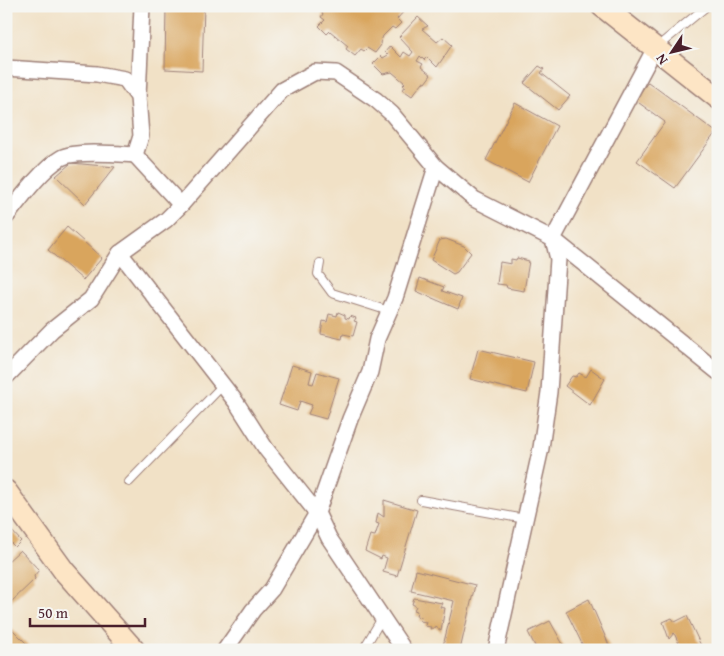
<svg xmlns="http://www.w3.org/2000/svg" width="724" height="656" font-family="'Gentium Book Plus',serif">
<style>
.building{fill:#d9a55d}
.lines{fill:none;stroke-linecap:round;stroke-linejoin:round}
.lane-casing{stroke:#9e8078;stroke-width:10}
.street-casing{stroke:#9e8078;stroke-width:18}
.secondary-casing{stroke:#9e8078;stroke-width:24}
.lane{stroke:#fff;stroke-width:8}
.street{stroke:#fff;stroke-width:15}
.secondary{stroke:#fde5c5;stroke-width:21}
</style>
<rect width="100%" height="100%" fill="#f6f6f2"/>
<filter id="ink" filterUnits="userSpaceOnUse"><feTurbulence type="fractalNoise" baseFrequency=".02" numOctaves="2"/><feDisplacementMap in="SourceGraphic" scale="10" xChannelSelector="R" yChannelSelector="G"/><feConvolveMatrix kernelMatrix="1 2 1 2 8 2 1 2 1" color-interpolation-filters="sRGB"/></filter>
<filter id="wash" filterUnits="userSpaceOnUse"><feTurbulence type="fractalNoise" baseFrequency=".0096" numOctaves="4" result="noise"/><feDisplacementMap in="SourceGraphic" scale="20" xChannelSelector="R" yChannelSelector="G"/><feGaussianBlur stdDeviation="1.12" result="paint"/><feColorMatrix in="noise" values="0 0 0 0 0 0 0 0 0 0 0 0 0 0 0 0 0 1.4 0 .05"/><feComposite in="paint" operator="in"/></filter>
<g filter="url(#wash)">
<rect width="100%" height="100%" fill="#f1e1c6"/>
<g id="blocks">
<g class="building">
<polygon points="166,6 204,6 202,71 165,69"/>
<polygon points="316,6 402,6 405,10 397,19 401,23 395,29 392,27 383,36 380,43 381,45 375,53 367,48 364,51 361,49 355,56 346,49 348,46 330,31 327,34 319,26 325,20 321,17 323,14"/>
<polygon points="418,17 428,26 422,29 437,42 443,37 452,45 437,67 427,57 424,60 420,56 417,61 423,64 421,67 431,75 425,83 423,82 412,96 402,89 406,87 403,85 405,83 392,72 383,74 373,64 381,56 383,58 388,55 385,52 390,46 401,57 404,52 410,56 413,52 399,37"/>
<polygon points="539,66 544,69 541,73 570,96 558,110 524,83"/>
<polygon points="648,82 716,132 675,188 637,161 665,122 635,100"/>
<polygon points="515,103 557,126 528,182 486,160"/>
<polygon points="71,163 115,167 85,204 56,176"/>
<polygon points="67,227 102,258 83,280 48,250"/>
<polygon points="446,239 464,246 471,253 457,272 453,274 431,260 440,240"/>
<polygon points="517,258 529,261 524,291 507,288 506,285 497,284 500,262 511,264 511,259 516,260"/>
<polygon points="420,278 444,287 442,291 462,298 458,309 416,291"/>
<polygon points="338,312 345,315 345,318 349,319 350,316 356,318 354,321 357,322 353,336 343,334 342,339 321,334 323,321 327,322 329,314 337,316"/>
<polygon points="478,349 534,362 527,393 470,379"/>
<polygon points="292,365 312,371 309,383 313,384 317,372 339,378 326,419 308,414 312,405 300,401 297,411 279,405"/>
<polygon points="591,369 605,379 590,405 565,386 572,376 576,377 579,373 586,377"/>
<polygon points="384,500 417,510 397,576 383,572 387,558 382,556 381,559 365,551 370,535 375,536 379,524 376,523 378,513 384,517"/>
<polygon points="10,529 21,541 15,547 6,538 6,533"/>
<polygon points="20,550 39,570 34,576 35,579 9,604 6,601 6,563"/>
<polygon points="416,570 475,585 460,650 442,650 454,601 411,591"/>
<polygon points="414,598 442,603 440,607 445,608 441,631 436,627 430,629 431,627 425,626 426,622 420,621 421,617 416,616 417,611 414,610 416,606 412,604"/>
<polygon points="589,599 611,650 585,650 566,611"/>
<polygon points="687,616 703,650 682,650 674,633 669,639 663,622 672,618 675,622"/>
<polygon points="550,621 566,650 537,650 528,632"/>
<polygon points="6,623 33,650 6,650"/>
</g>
</g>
</g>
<g filter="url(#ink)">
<use href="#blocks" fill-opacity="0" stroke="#9e8078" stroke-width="1"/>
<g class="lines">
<g class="lane-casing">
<g id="lane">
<polyline points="657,47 707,6"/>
<polyline points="320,263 318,274 332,293 389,311"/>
<polyline points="129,482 223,385"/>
<polyline points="421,500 525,519"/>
<polyline points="363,650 382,618"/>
</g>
</g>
<g class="street-casing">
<g id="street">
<polyline points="655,48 553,239 718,372"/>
<polyline points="6,68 97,74 125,79 138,97 141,136 135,155 181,205"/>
<polyline points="138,97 142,6"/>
<path d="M6 217C20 199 42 169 61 158 75 150 119 154 135 155"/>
<polyline points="120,253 236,402 266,449 317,513 329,538 404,650"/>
<polyline points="6,377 52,330 91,299 120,253 166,220 181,205 282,90 315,72 336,73 376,100 392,114 436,167 474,199 553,239 558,259 549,392 541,448 496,650"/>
<polyline points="225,650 253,610 272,589 317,513 350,419 370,372 377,339 395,298 436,167"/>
</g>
</g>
<g class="secondary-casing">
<g id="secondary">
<polyline points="602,6 718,98"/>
<polyline points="6,491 64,571 134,650"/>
</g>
</g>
<use href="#lane" class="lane"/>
<use href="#street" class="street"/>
<use href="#secondary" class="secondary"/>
</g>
</g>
<rect width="724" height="656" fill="none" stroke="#f6f6f2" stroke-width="25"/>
<g transform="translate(672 52) rotate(235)" stroke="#f6f6f2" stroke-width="4" paint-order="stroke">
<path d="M0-4L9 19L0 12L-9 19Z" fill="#4a1f2b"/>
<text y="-8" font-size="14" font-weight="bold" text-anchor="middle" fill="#4a1f2b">N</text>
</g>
<path d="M30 618v8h115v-8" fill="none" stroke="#4a1f2b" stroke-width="2.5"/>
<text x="38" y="618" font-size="15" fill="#4a1f2b" stroke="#f6f6f2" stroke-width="4" paint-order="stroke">50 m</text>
</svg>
